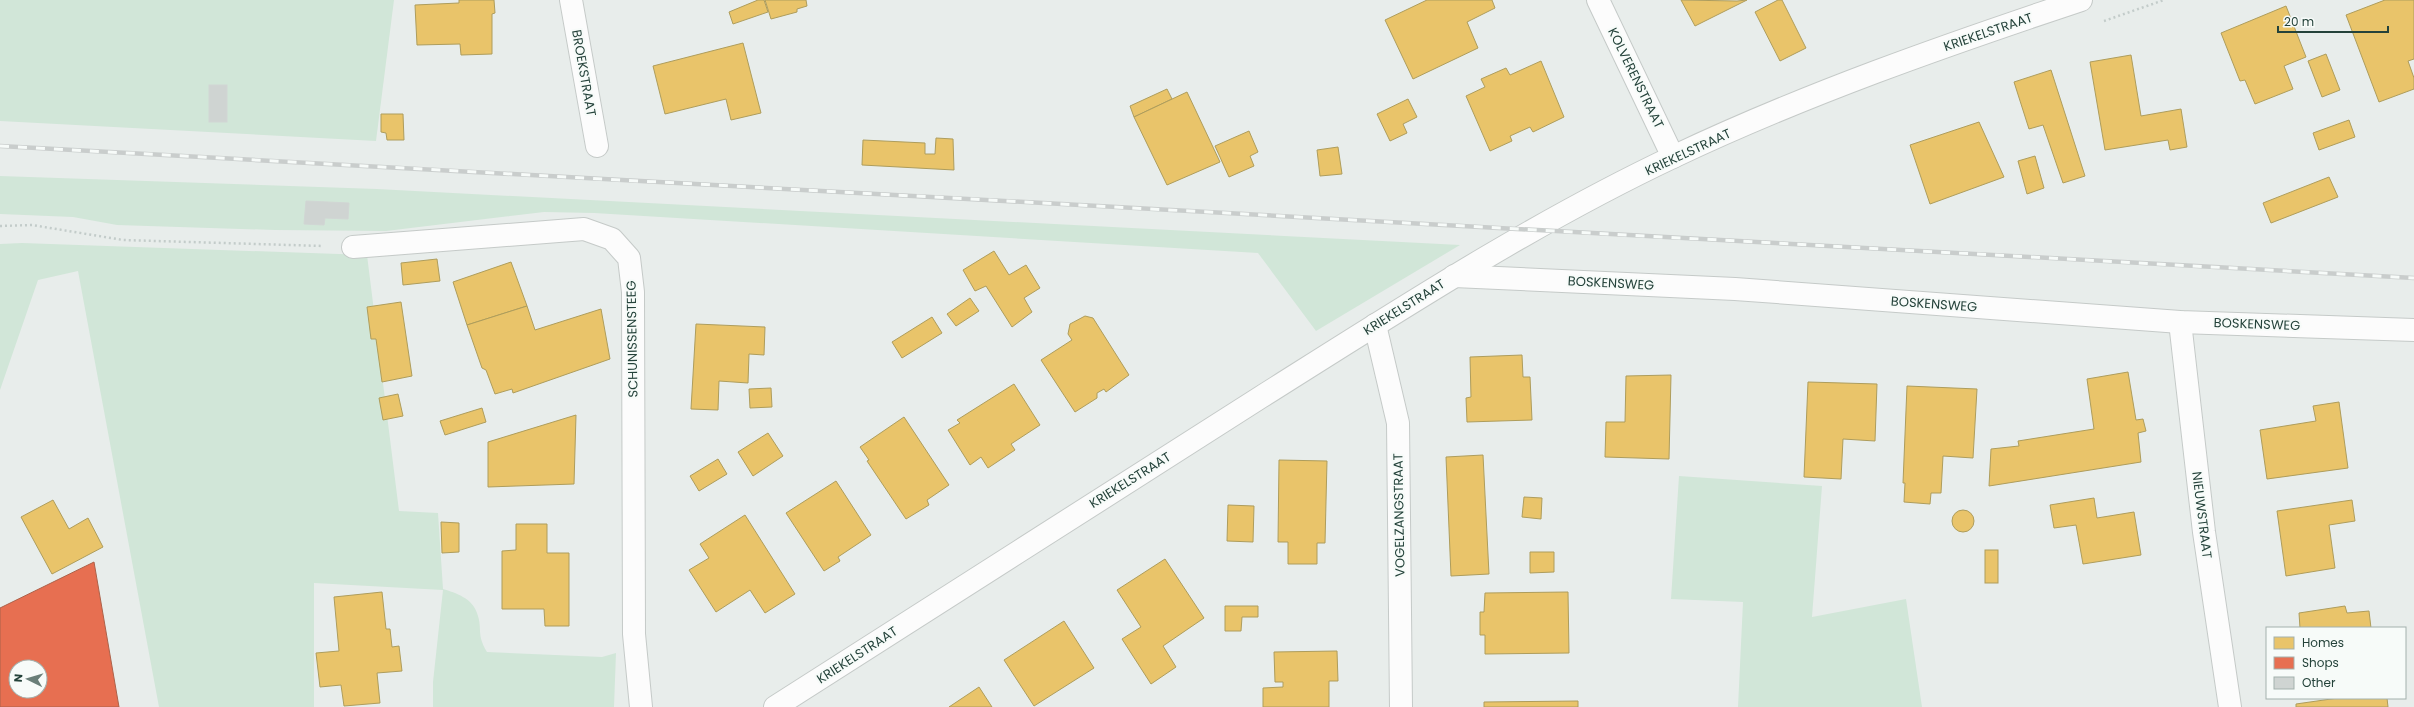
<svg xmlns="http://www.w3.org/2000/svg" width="2414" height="707" font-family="Poppins,sans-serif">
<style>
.green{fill:#d1e6d8}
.homes{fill:#e9c46a;stroke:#ae9d5c}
.shops{fill:#e76f51;stroke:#ac624a;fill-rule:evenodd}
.building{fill:#cfd4d2;stroke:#d1d6d4}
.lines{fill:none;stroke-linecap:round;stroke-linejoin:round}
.minor-casing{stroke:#c5cac8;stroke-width:24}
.tertiary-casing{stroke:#c5cac8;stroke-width:24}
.path{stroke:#c3ccca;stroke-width:2.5;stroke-dasharray:2 3;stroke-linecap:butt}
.minor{stroke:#fcfcfc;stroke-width:22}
.tertiary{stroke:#fcfcfc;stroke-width:22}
.rail-casing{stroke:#c9cdcc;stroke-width:4.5}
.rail{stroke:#f7fbf9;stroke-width:3;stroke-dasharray:9;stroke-linecap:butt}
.labels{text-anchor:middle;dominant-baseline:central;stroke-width:4;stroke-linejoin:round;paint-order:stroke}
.street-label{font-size:13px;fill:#24423a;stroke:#f7fbf9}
</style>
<rect width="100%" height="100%" fill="#e8edeb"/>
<g class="green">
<polygon points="0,0 394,0 376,141 0,121"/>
<polygon points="0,176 377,189 1460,245 1316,331 1258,253 594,213 544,212 386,231 275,230 117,225 73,217 0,214"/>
<path d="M22 243 367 255 399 511 438 513 443 589C456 593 472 598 477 613 483 629 476 634 487 652L602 657 616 653 614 707H433V682L443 590 314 583V707H159L78 271 38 280 0 390V244Z"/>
<polygon points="1679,476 1822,486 1812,617 1906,599 1922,707 1738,707 1743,602 1671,599"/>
</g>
<g class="homes">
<polygon points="459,0 494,0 495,13 492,14 492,54 461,55 460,44 417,45 415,5 459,3"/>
<polygon points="758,0 764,0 768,12 733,24 729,12"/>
<polygon points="765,0 806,0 807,6 797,9 797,12 771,19"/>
<polygon points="1427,0 1492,0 1495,8 1467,22 1478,48 1413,79 1385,20"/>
<polygon points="1681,0 1737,1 1747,0 1695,26"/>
<polygon points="1778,0 1782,0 1806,48 1780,61 1755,12"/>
<polygon points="2385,0 2414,0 2414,59 2408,61 2414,78 2414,89 2379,102 2346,15"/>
<polygon points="2286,6 2306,57 2284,66 2293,89 2255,104 2245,80 2240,81 2221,33"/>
<polygon points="743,43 761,113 731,120 726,99 665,114 653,66"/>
<polygon points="2326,54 2340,90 2322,97 2308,61"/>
<polygon points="2131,55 2141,116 2181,109 2187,147 2170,150 2168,140 2105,150 2090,62"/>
<polygon points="1541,61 1564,117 1533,132 1530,127 1510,136 1512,141 1490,151 1466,96 1485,87 1481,79 1506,68 1510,75"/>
<polygon points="2051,70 2085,176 2063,183 2043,125 2029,129 2014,82"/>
<polygon points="1167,89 1172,99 1134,117 1130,106"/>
<polygon points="1187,92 1220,162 1167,185 1134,117"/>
<polygon points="1408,99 1417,117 1403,124 1407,133 1390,141 1377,114"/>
<polygon points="381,114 403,114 404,140 387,140 386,133 381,132"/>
<polygon points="2349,120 2355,137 2319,150 2313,133"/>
<polygon points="1979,122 2004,177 1930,204 1910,145"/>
<polygon points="1249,131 1258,152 1250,156 1254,166 1229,177 1215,146"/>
<polygon points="936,138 953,139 954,170 862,165 863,140 925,143 925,154 935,154"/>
<polygon points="1338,147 1342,174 1320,176 1317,150"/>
<polygon points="2035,156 2044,188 2027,194 2018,161"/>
<polygon points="2329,177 2338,197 2271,223 2263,203"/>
<polygon points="994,251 1009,275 1026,265 1040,288 1024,298 1032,312 1012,327 986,286 975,291 963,270"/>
<polygon points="437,259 440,281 403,285 401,263"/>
<polygon points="511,262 527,306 467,325 453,282"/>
<polygon points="970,298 979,311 956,326 947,314"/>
<polygon points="401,302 412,376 382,382 376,339 371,339 367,307"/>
<polygon points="527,306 535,330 601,309 610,359 513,393 512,389 495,394 486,370 482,368 467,325"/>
<polygon points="1085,316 1093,318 1129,375 1106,392 1104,389 1097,393 1097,398 1075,412 1041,360 1072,340 1068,334 1070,324"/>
<polygon points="932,317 942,333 902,358 892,342"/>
<polygon points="696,324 765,327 764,355 749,354 748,383 719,381 718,410 691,409"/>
<polygon points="1522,355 1523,377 1530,377 1532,420 1467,422 1466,398 1471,397 1470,357"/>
<polygon points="2128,372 2136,420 2143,419 2146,431 2138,433 2141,462 1989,486 1991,449 2019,446 2018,441 2094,429 2087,379"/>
<polygon points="1671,375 1669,459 1605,457 1606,422 1625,422 1626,376"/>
<polygon points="1808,382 1877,384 1875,441 1843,439 1841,479 1804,477"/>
<polygon points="1014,384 1040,425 1011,444 1015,450 988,468 981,457 970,465 948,430 960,423 957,420"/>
<polygon points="1907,386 1977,389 1973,458 1943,456 1941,493 1931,493 1930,504 1904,502 1905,483 1903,483"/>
<polygon points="771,388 772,407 750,408 749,389"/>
<polygon points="398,394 403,416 383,420 379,398"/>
<polygon points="2339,402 2348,468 2267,479 2260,430 2316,421 2313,406"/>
<polygon points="482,408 486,422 445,435 440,421"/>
<polygon points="576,415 574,484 488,487 488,442"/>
<polygon points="904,417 949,485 927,500 929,505 906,519 867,461 869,460 860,447"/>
<polygon points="768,433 783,456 753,476 738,452"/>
<polygon points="1483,455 1489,574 1451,576 1446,457"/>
<polygon points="718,459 727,474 699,491 690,476"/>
<polygon points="1279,460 1327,461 1325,543 1317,543 1317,564 1288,564 1288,542 1278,542"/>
<polygon points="836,481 871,535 838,557 840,561 824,571 786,513"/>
<polygon points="1524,497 1542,498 1541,519 1522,517"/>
<polygon points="2094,498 2097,518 2134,512 2141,555 2083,564 2076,525 2054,528 2050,505"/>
<polygon points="53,500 69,529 88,518 103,547 52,574 21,517"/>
<polygon points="2352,500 2355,521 2329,525 2335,568 2286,576 2277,511"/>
<polygon points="1228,505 1254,506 1253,542 1227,541"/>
<circle cx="1963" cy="521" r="11"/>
<polygon points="745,515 795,594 765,613 750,590 716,612 689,570 709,558 700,544"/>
<polygon points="441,522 459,523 459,552 442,553"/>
<polygon points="516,524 547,524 547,553 569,553 569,626 545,626 544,609 502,609 502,551 516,550"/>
<rect x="1985" y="550" width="13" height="33"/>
<polygon points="1530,552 1554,552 1554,572 1530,573"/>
<polygon points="1165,559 1204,618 1163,646 1176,667 1151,684 1122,639 1141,627 1117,590"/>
<polygon points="382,592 386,629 390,629 392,647 399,646 402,671 377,673 380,703 344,706 341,685 320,687 316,653 339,651 334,597"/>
<polygon points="1568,592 1569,653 1485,654 1485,635 1480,635 1480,612 1484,612 1485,593"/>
<polygon points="1225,606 1258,606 1258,617 1242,617 1241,631 1225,631"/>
<polygon points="2345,606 2347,613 2369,611 2371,628 2300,628 2299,613"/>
<polygon points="1064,621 1094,668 1034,706 1004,660"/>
<polygon points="1337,651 1338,681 1329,681 1329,707 1263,707 1263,688 1283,687 1283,682 1275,682 1274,652"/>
<polygon points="979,687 992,707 949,707"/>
<polygon points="2338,698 2387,698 2388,707 2296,707 2296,704"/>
<polygon points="1578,701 1578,707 1484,707 1484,702"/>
</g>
<path class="shops" d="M94 562 119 707H0V608ZM16 667H40V691H16Z"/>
<g class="building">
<rect x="209" y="85" width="18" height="37"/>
<polygon points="306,201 349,203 348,219 325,218 324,225 304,224"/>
</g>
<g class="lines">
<g class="minor-casing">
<g id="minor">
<polyline points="571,0 597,146"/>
<polyline points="1598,0 1673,157"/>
<polyline points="353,247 584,229 612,239 629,258 633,292 634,634 641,707"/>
<polyline points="1454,276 1735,289 2180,322 2414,330"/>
<polyline points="2180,322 2204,532 2230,707"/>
<polyline points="1375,325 1398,423 1401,707"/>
</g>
</g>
<g class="tertiary-casing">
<path id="tertiary" d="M775 707C937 604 1099 500 1261 397 1396 312 1531 224 1675 156 1806 94 1943 46 2081 0"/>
</g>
<g class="path">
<polyline points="2104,21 2164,0"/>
<polyline points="0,226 32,225 123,240 323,246"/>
</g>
<use href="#minor" class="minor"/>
<use href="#tertiary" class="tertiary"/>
<g class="rail-casing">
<polyline id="rail" points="0,146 2414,278"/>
</g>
<use href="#rail" class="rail"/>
</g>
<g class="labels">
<g class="street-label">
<text transform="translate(1988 32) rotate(-19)">KRIEKELSTRAAT</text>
<text transform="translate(584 73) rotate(80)">BROEKSTRAAT</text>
<text transform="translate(1636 78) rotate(64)">KOLVERENSTRAAT</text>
<text transform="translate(1688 152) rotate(-25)">KRIEKELSTRAAT</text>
<text transform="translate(1611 283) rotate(3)">BOSKENSWEG</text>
<text transform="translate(1934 304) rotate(4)">BOSKENSWEG</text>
<text transform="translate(1404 307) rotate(-32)">KRIEKELSTRAAT</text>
<text transform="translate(2257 324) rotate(2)">BOSKENSWEG</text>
<text transform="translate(632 339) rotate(-91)">SCHUNISSENSTEEG</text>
<text transform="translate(1130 480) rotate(-32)">KRIEKELSTRAAT</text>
<text transform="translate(1399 515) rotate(-91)">VOGELZANGSTRAAT</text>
<text transform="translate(2202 515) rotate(83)">NIEUWSTRAAT</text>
<text transform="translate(857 655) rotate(-33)">KRIEKELSTRAAT</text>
</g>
</g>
<rect x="2266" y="627" width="140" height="72" fill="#f7fbf9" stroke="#a3b1ad"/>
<rect x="2274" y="637" width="20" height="12" fill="#e9c46a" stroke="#a3b1ad"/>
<text x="2302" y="647" font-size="12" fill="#24423a">Homes</text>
<rect x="2274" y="657" width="20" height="12" fill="#e76f51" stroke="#a3b1ad"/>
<text x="2302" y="667" font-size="12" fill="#24423a">Shops</text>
<rect x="2274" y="677" width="20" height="12" fill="#cfd4d2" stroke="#a3b1ad"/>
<text x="2302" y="687" font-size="12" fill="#24423a">Other</text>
<g transform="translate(28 679) rotate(275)"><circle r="19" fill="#f7fbf9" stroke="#a3b1ad"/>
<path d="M0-3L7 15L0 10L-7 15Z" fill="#697e78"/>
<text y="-6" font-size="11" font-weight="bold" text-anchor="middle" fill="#24423a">N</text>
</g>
<path d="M2278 26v6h110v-6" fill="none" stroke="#24423a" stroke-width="2"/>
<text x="2284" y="26" font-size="12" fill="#24423a" stroke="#f7fbf9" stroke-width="3" paint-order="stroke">20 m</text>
</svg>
